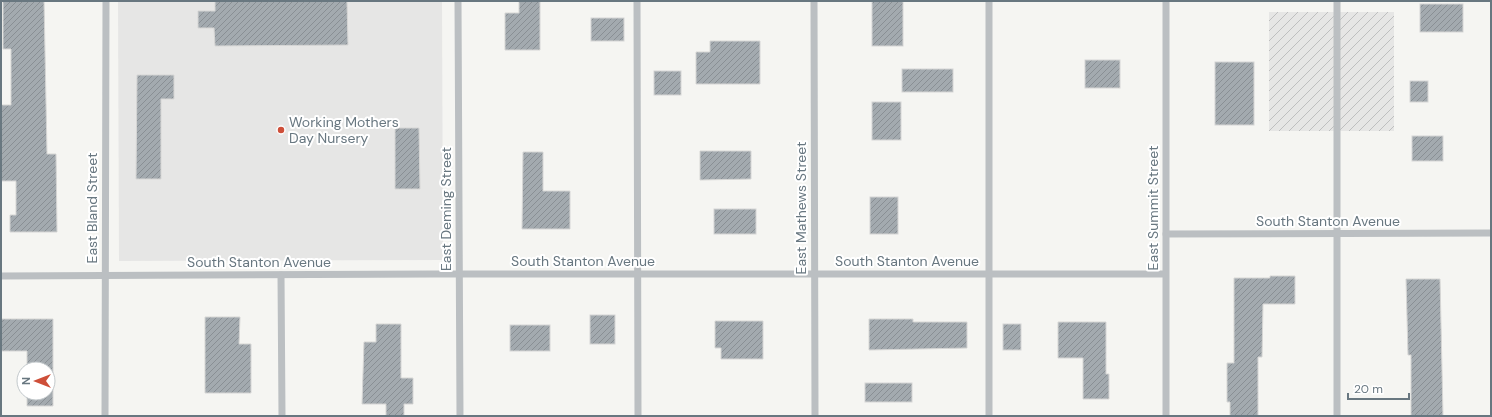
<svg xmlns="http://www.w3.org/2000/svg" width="1492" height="417" font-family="'DM Sans',sans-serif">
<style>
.built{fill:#e6e6e5}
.industrial{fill:url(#industrial-furrows)}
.building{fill:url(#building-hatch);stroke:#d6d6d5}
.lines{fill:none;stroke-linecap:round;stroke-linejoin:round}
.minor{stroke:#bbbfc2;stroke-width:7}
.poi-dot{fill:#ce4f39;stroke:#fff;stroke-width:1.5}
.labels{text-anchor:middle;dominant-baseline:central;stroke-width:4;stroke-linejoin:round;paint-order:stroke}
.poi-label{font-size:14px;fill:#687780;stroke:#fff;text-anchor:start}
.street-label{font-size:14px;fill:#687780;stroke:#fff}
</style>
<defs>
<pattern id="industrial-furrows" width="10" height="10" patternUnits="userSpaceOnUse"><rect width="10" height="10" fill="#e6e6e5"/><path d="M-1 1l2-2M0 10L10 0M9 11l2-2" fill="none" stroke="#bebfbf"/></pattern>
<pattern id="building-hatch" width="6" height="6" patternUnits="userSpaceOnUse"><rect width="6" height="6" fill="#a3aaaf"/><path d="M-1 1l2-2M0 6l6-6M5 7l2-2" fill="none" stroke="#898f94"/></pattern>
</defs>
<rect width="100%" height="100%" fill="#f5f5f2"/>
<polygon class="built" points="118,1 442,1 443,260 119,261"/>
<rect class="industrial" x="1269" y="12" width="125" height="119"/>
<g class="building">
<polygon points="3,1 44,1 47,154 56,154 57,232 10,232 10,215 16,215 16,181 1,181 1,105 11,105 11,49 3,49"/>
<polygon points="215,1 347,1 348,45 215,46 214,28 198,28 198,11 215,11"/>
<polygon points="519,1 540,1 540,50 505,50 505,13 519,13"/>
<rect x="872" y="1" width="31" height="45"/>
<rect x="1420" y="4" width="43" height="28"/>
<rect x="591" y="18" width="33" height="23"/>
<polygon points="710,41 760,41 760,84 696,84 696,52 710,52"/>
<rect x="1085" y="60" width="35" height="28"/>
<rect x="1215" y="62" width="39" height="63"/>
<rect x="902" y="69" width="51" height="23"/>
<rect x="654" y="71" width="27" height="24"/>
<polygon points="137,75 174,75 174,99 161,99 161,179 136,179"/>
<rect x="1410" y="81" width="18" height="21"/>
<rect x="872" y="102" width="29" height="38"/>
<polygon points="395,128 419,128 420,189 395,189"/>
<rect x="1412" y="136" width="31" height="25"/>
<polygon points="700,151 751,151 751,179 700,180"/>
<polygon points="523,152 543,152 543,191 570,191 570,229 522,229"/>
<rect x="870" y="197" width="28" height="37"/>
<rect x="714" y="209" width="42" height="25"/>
<polygon points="1270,276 1295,276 1295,304 1263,304 1262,357 1258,357 1258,416 1230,416 1230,402 1227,402 1227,363 1234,363 1234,278 1270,278"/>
<polygon points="1406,279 1440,279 1443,416 1411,416 1411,355 1408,355"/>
<rect x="590" y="315" width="25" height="29"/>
<polygon points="205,317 240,317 239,344 251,344 251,393 205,393"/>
<polygon points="1,319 53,319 53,406 27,406 27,393 48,393 48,369 27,369 27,351 1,351"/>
<polygon points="869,319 913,319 913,322 967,322 967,348 869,350"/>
<polygon points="715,321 763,321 763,359 721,359 721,348 715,348"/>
<polygon points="1058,322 1106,322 1106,374 1109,374 1109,399 1083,399 1083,358 1058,358"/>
<polygon points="376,324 401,324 401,378 413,378 413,404 404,404 404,416 386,416 386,404 362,404 364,342 376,342"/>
<rect x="1003" y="324" width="18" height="26"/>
<rect x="510" y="325" width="40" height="26"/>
<rect x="865" y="383" width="47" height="19"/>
</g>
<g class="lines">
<g class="minor">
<polyline points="458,1 460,416"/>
<polyline points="637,1 638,416"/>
<polyline points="814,1 815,416"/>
<polyline points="989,1 989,416"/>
<polyline points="1337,1 1337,416"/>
<polyline points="1166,234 1491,233"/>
<polyline points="281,275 282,416"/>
<polyline points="1,276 433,274 1165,274"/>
<polyline points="105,416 106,1"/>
<polyline points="1166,416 1166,1"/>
</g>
</g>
<circle class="poi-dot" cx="281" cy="130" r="4"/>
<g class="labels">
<g class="poi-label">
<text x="289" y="122">Working Mothers<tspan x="289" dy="16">Day Nursery</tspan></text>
</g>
<g class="street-label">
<text transform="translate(92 208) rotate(-90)">East Bland Street</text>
<text transform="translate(801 208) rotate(-90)">East Mathews Street</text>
<text transform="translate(1153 208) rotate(-90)">East Summit Street</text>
<text transform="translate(446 209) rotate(-90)">East Deming Street</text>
<text x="1328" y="221">South Stanton Avenue</text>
<text x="583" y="261">South Stanton Avenue</text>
<text x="907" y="261">South Stanton Avenue</text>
<text x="259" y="262">South Stanton Avenue</text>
</g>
</g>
<rect width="1492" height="417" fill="none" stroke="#687780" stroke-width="4"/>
<g transform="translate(36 381) rotate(270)"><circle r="19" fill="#ffffff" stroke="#c3c9cc"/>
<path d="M0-3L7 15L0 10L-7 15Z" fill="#ce4f39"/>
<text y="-6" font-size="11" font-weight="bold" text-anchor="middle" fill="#687780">N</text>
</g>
<path d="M1348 393v6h61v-6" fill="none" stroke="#687780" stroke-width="2"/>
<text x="1354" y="393" font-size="12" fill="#687780" stroke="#ffffff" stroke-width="3" paint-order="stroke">20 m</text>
</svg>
